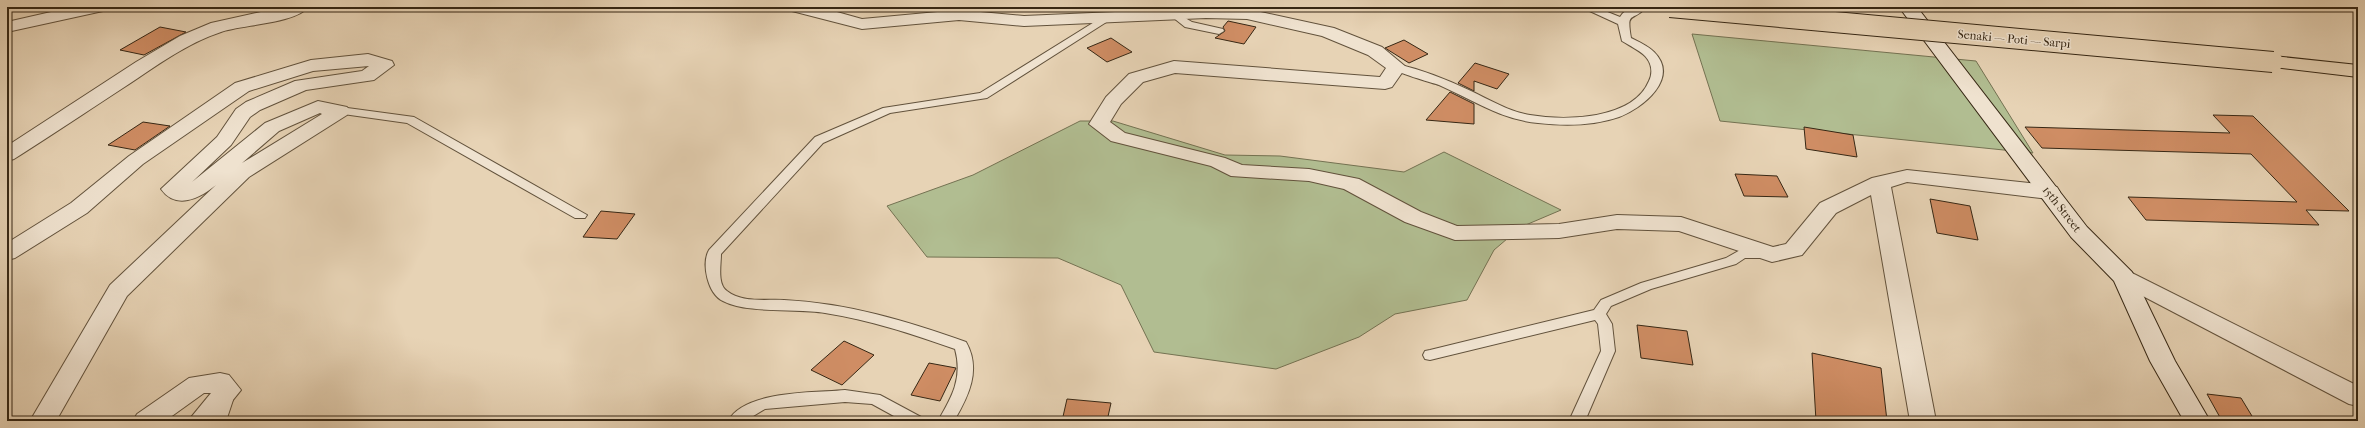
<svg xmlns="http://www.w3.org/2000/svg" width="2365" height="428" font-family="'IM FELL French Canon',serif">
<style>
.green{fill:#b1bd91;stroke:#747252}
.building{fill:#cf8d64;stroke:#362714}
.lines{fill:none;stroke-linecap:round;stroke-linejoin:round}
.lane-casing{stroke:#62523c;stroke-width:2}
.street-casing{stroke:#62523c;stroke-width:2}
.secondary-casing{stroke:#362714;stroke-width:2}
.highway-casing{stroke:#362714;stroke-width:2}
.lane{fill:#efe2cf;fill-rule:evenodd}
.street{fill:#efe2cf;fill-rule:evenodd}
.secondary{fill:#efe2cf;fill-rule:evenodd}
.highway{fill:#e7d3b5;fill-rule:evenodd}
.highway-bridge-casing{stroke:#362714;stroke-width:22;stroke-linecap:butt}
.highway-bridge{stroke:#e7d3b5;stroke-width:20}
.labels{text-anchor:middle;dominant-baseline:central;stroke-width:3;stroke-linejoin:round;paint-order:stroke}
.street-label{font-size:12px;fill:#362714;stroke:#efe2cf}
</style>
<rect width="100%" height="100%" fill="#e7d3b5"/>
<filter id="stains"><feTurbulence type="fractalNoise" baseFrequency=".005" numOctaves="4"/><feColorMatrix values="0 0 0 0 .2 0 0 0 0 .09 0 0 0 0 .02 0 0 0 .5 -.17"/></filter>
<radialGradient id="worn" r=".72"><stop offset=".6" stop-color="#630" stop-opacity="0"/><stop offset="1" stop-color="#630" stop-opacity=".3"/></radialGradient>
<g class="green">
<polygon points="1692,34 1976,61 2033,153 1720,121"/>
<polygon points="1080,121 1113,121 1225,155 1280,156 1404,172 1444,152 1561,210 1521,227 1494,250 1467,300 1395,314 1359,337 1276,369 1154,352 1121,285 1058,258 927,257 887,206 973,175"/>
</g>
<g class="building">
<polygon points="1228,21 1256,27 1244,44 1215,38 1225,31 1223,27"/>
<polygon points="160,27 186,32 144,55 120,50"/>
<polygon points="1111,38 1132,52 1107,62 1087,48"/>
<polygon points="1404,40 1428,54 1409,63 1385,48"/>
<polygon points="1475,63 1509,74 1497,89 1474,81 1474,91 1458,83"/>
<polygon points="1450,92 1474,104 1474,124 1426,120"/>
<polygon points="2213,115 2253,116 2349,211 2306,210 2319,225 2146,220 2128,197 2297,202 2251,154 2042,148 2025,127 2230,133"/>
<polygon points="143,122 170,126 135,150 108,145"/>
<polygon points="1804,127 1853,135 1857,157 1806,149"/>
<polygon points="1735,174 1777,176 1788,197 1744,196"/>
<polygon points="1930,199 1970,206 1978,240 1937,233"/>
<polygon points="601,211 635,214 617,239 583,237"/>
<polygon points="1637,325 1687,331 1693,365 1641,358"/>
<polygon points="844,341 874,355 842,385 811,370"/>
<polygon points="1812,353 1881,368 1887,421 1816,421"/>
<polygon points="929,363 956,368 940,401 911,395"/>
<polygon points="2207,394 2241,398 2255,421 2222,421"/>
<polygon points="1067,399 1111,403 1107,421 1062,421"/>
</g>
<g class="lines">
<g class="lane-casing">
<g id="lane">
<polygon points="7,7 19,7 7,11"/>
<path d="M1581 7H1595L1620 17C1626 7 1636 7 1646 7 1633 23 1626 9 1631 38 1639 42 1648 46 1654 52 1680 78 1643 108 1619 117 1593 126 1564 126 1538 123 1502 120 1471 99 1439 85 1430 82 1396 73 1391 67L1397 64C1423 70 1448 80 1471 91 1490 100 1510 112 1530 115 1565 121 1633 120 1649 81 1653 73 1652 63 1645 56 1639 50 1630 46 1622 41L1618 24Z"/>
<polygon points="1175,12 1192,22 1223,29 1224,31 1219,34 1185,27 1170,15"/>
<path d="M1104 16 1109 19 1108 21 987 98 890 113 823 143 721 254C721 265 717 284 727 291 742 303 766 299 784 300 847 303 907 321 966 342 982 370 968 397 954 421H938C952 397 963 378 955 349 912 334 870 320 825 313 796 308 748 314 723 301 708 294 701 264 709 250L815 137 883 108 980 93Z"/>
<polygon points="340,107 414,117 587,215 585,218 575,218 407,123 336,113 334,111"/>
<polygon points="1742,249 1762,250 1769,254 1762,258 1745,258 1736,264 1651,289 1611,306 1606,314 1612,324 1615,351 1585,421 1569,421 1601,351 1598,324 1595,320 1430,360 1425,359 1423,355 1425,351 1430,350 1594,310 1601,300 1641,283 1726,258"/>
<path d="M845 390 880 395 921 417 924 421H903L872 404 845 402 765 409 745 421H728C745 390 814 393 845 390Z"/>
<polygon points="225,394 230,396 233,400 226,421 210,421 220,396"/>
</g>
</g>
<g class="street-casing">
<g id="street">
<polygon points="73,7 106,7 103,11 7,32 7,22"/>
<path d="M283 7H308C297 23 241 25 221 32 187 43 156 66 126 86 89 110 52 135 14 159L7 161V146L136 62 180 36 211 23Z"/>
<polygon points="789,7 819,7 862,19 959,10 1024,16 1206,8 1247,9 1334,28 1382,47 1406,67 1392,87 1385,89 1175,73 1143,82 1121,104 1110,122 1125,133 1225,158 1242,165 1309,169 1359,179 1421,212 1457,226 1559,224 1617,215 1681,217 1773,247 1786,244 1820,203 1872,178 1907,170 2049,185 2057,187 2060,192 2057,197 2049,199 1907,182 1891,187 1936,421 1910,421 1871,195 1836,213 1802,255 1772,262 1679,231 1617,229 1559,238 1455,240 1405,222 1344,189 1309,181 1231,176 1211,166 1111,141 1089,124 1106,97 1129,74 1174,61 1380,77 1386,68 1368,55 1322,36 1247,19 1206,18 1024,26 959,20 862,29 792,11"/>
<path d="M368 54 392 61 394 65 374 80 306 90 260 110 250 117 231 145 192 182 265 123 318 101 347 107 350 111 347 115 249 177 127 296 56 421H30L110 285 216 185C199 199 176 210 161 189L217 137 236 109 246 102 295 81 362 71 369 66 313 71 249 91 143 164 87 213 15 258 7 260V243L71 203 129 156 235 83 311 60ZM320 113 322 114 242 163 279 131Z"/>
<polygon points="2124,269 2358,386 2358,406 2349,404 2116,282 2112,277 2116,272"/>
<polygon points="220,373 229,375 241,390 216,421 188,421 211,393 204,393 165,421 133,421 137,414 189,378"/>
</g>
</g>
<g class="secondary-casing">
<polygon id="secondary" points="1899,7 1917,7 2087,227 2132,272 2175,361 2210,421 2184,421 2150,361 2114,281 2071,237"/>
</g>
<g class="highway-casing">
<polygon id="highway" points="2273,56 2358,65 2358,77 2266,66 2264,62 2266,58"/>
</g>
<use href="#lane" class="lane"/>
<use href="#street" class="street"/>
<use href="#secondary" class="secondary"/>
<use href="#highway" class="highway"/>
<g class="highway-bridge-casing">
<polyline id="highway-bridge" points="1670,7 2273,62"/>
</g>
<use href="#highway-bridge" class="highway-bridge"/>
</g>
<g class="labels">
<g class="street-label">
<text transform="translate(2014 39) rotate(5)">Senaki — Poti — Sarpi</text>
<text transform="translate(2062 209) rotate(52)">15th Street</text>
</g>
</g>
<rect width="2365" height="428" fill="none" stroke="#e7d3b5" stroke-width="24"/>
<rect x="8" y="8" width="2349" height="412" fill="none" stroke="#362714" stroke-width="2"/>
<rect x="12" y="12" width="2341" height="404" fill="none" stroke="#362714"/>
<rect width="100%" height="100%" filter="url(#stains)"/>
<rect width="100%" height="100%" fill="url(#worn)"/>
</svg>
